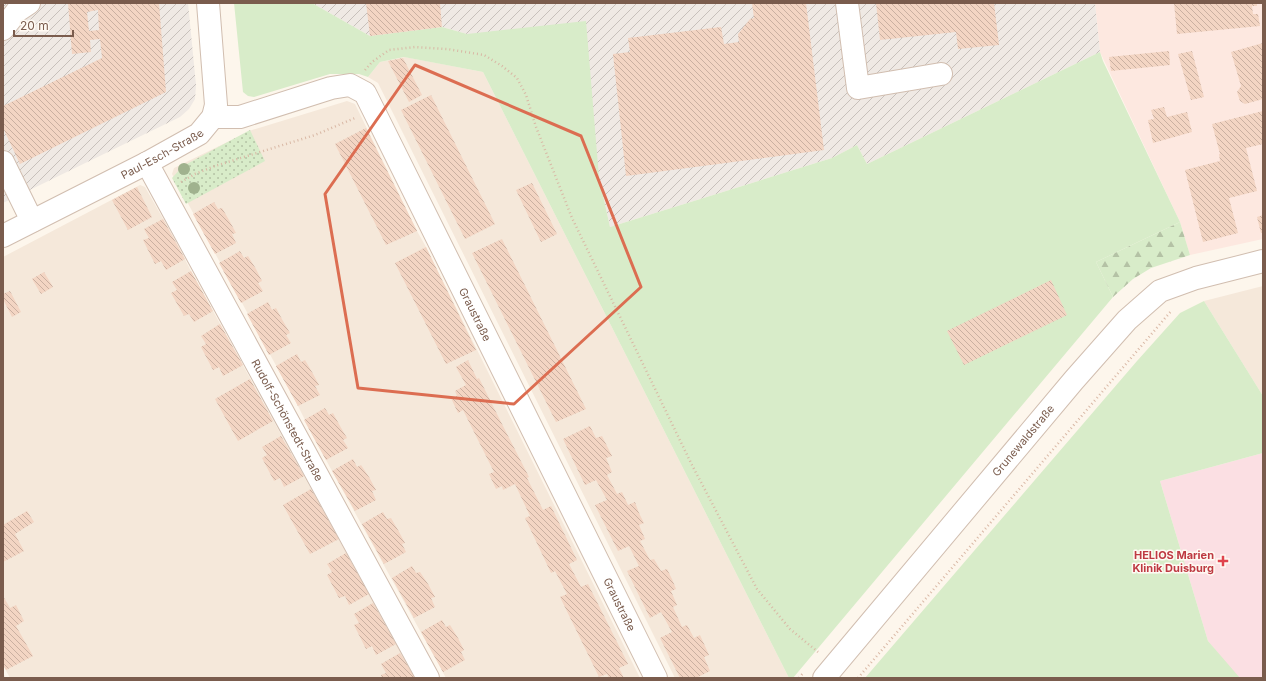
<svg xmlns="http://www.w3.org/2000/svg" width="1266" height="681" font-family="Inter,sans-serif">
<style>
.residential{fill:#f5e8da}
.commercial{fill:#fde8e0}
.industrial{fill:url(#industrial-furrows)}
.medical{fill:#fbdfe3}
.grass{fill:#d8ecc9}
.forest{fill:url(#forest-firs)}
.park{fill:url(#park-dots)}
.building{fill:url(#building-back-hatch);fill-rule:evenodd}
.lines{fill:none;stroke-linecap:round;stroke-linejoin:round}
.minor-casing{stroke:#d1beb0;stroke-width:24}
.path{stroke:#d9b8a5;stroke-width:2.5;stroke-dasharray:1 3;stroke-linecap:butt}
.minor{stroke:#fff;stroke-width:22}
.tree{fill:#a0b28e}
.marked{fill:none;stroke:#dc6d51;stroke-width:3;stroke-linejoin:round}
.health-dot{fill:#e0444e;stroke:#fffaf3;stroke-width:1.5}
.labels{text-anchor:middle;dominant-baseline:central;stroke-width:3;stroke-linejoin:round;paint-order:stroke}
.street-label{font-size:11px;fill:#7a5c4d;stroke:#fffaf3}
.health-label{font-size:11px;font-weight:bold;fill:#be3a42;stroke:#fffaf3;text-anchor:end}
</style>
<defs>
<pattern id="industrial-furrows" width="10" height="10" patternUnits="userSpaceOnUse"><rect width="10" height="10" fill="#efe9e4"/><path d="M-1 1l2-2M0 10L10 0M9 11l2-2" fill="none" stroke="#c7c0bb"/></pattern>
<pattern id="forest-firs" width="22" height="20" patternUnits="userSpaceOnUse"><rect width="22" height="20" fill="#d8ecc9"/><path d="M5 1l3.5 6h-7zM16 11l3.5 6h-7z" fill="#b4c2a5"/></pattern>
<pattern id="park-dots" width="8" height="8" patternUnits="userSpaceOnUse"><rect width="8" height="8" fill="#d8ecc9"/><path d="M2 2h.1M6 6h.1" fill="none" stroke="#b4c2a5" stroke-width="1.8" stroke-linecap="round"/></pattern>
<pattern id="building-back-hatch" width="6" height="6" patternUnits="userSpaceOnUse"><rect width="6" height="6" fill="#f3d5c3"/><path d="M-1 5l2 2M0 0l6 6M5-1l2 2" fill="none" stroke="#cab0a1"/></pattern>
</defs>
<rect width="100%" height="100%" fill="#fdf6ec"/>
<g class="residential">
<polygon points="405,57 483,72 789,678 675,678 378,83 368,77 380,62"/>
<polygon points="347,101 355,104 417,231 426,247 640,678 446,678 315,440 298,406 172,174 174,168 252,130"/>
<polygon points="140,185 145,187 174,238 191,271 415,678 10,678 3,665 3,257"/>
<polygon points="1263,286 1263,396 1204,301"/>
</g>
<polygon class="commercial" points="1095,3 1263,3 1263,239 1190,255 1180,222 1171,203 1100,52"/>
<g class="industrial">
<polygon points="3,3 188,3 196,85 195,99 189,109 180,117 3,203"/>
<polygon points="312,3 1095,3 1100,52 867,164 857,145 832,158 610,227 599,177 467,34 442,27 370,36"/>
</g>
<polygon class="medical" points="1263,453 1263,678 1238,678 1208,641 1160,481"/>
<g class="grass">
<polygon points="234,3 312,3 370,36 442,27 467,34 586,21 599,177 610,227 832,158 857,145 867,164 1100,52 1103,61 1180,222 1096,262 1113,297 793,678 789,678 483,72 404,57 380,62 368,77 359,74 330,74 254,97 248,96 243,92"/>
<polygon points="1204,301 1263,396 1263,453 1160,481 1208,641 1240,678 865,678 1137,361 1180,313"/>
</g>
<polygon class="forest" points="1180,222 1190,255 1151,268 1133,279 1113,297 1096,262"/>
<polygon class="park" points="250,130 265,161 186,204 172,178 183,166"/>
<g class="building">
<path d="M68 3H159L166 92 20 164 3 128V106L102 58 100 39 90 40 91 52 72 54ZM98 10 99 30 89 31 87 12Z"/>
<polygon points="366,3 440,3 442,27 370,36"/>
<polygon points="752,3 806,3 824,150 626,176 613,54 630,52 628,38 721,27 724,44 739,42 738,34 750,19 754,18"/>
<polygon points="876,3 994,3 999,45 958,49 956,32 880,40"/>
<polygon points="1174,3 1257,3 1257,6 1252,6 1253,14 1258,14 1260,26 1177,34"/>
<polygon points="1263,43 1263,99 1245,104 1240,101 1237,92 1241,86 1231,52"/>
<polygon points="1169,51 1170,65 1111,71 1109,57"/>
<polygon points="1192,51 1204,97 1191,100 1178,54"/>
<polygon points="403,58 422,95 409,102 388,61"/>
<polygon points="431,95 495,224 465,239 401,110"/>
<polygon points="1164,107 1167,117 1187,112 1192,132 1153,143 1148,120 1154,119 1151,110"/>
<polygon points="1263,111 1263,144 1246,148 1257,191 1229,198 1238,233 1203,242 1185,170 1220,161 1219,154 1220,154 1212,124"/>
<polygon points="366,128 417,231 386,245 335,144"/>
<polygon points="532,183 557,234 541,242 516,190"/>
<polygon points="137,187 152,217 128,230 112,200"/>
<polygon points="214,202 218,209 222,208 229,220 236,233 232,234 236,243 215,254 193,214"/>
<polygon points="1263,215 1263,233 1261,233 1257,217"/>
<polygon points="163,219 185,259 166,270 161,261 155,264 143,240 149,238 144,229"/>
<polygon points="502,239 586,409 556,422 472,253"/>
<polygon points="426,247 476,350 446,364 395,263"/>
<polygon points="240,251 244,258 248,256 256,269 262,281 258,283 263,291 241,303 219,263"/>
<polygon points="191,271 213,311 194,322 189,314 184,316 171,293 177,290 172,282"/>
<polygon points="44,272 53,287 41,294 32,279"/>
<polygon points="1051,280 1067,315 964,365 947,331"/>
<polygon points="10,291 21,312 12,317 3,299 3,294"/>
<polygon points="268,302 272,310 276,308 283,321 290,333 286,335 291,343 269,355 247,314"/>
<polygon points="220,324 243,365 223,376 219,367 213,370 201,347 206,344 201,336"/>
<polygon points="297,354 301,362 305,360 312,372 319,385 315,386 320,395 298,406 276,366"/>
<polygon points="468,360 477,379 479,378 504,428 529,477 527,478 543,510 551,506 577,560 569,564 581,587 588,584 628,664 619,668 624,678 609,678 607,674 599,677 560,597 567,594 555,571 551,573 525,518 530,516 515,484 503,490 502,486 496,489 489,474 494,472 463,410 458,413 451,398 457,396 455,391 466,385 456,367"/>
<polygon points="250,379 273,421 238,441 215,399"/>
<polygon points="325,408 329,415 333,413 340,426 347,438 343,440 348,448 326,460 304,420"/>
<polygon points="590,426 596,438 602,436 612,456 606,458 612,472 607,475 617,494 622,492 628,505 635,502 639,513 644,523 639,525 645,539 640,541 650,560 654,559 661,571 667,569 672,579 676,589 671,591 677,605 673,607 682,627 687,625 694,638 700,635 709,655 704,657 710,671 696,678 680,678 660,638 672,632 661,612 650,618 627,571 639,566 629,546 618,551 595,505 607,500 596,480 585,485 563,439"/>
<polygon points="281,436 304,476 284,487 280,478 274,481 262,458 267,455 262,447"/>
<polygon points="353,459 357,467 361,465 369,477 376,490 372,491 376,500 355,511 332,471"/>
<polygon points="311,489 339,539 310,554 283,505"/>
<polygon points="27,511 34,522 15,534 24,551 3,562 3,525"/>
<polygon points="383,512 387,519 391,518 398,530 405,543 402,544 406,552 384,564 362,524"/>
<polygon points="346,553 369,594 349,605 345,596 339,598 327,575 332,572 327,564"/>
<polygon points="412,566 416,573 420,572 428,584 435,597 431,598 435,607 414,618 392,578"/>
<polygon points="3,596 10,608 16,605 24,621 16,626 33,656 6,670 3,665"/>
<polygon points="373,603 396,644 376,655 372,646 366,649 354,625 359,623 354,614"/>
<polygon points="442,620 446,627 450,625 458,638 464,650 461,652 465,660 443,672 421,632"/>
<polygon points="400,653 415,678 382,678 381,675 386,673 381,664"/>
</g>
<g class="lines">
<g class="minor-casing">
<g id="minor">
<polyline points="847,3 858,88 941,74"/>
<polyline points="3,29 17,11 29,3"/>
<path id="s1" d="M213 117H240L331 88 350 85 365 93 656 678"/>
<polyline points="3,162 32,221"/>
<path id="s2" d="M147 163 428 678"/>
<path id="s3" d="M3 236 147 163 199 134 213 117 216 105 208 3"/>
<path id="s4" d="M824 678 1074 380 1127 320 1160 291 1196 278 1263 261"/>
</g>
</g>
<g class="path">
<polyline points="365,70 372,62 389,50 415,47 447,49 484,55 502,66 517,78 526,95 536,127 572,218 692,465 757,589 790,629 818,652"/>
<polyline points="181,182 195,174 215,166 315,135 355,118"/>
<polyline points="3,676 4,678"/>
<polyline points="799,678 804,672"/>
<polyline points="858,678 1172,310"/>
</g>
<use href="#minor" class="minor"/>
</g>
<g class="tree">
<circle cx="184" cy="169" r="6"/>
<circle cx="194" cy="188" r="6"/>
</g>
<path class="marked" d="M415 65 581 136 641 287 514 404 358 388 325 194Z"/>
<path class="health-dot" d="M1221 555h4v4h4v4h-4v4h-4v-4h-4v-4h4z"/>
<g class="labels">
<g class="street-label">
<text stroke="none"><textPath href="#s3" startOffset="179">Paul-Esch-Straße</textPath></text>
<text stroke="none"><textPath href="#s1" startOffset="406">Graustraße</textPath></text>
<text stroke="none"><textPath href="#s2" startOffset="293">Rudolf-Schönstedt-Straße</textPath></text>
<text stroke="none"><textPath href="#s4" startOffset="310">Grunewaldstraße</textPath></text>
<text stroke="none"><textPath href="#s1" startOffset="730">Graustraße</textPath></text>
</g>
<g class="health-label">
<text x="1214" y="555">HELIOS Marien<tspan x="1214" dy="13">Klinik Duisburg</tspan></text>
</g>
</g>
<rect width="1266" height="681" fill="none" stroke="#7a5c4d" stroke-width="8"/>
<path d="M14 30v6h59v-6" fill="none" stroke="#7a5c4d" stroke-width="2"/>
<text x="20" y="30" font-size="12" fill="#7a5c4d" stroke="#fffaf3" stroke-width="3" paint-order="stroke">20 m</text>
</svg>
